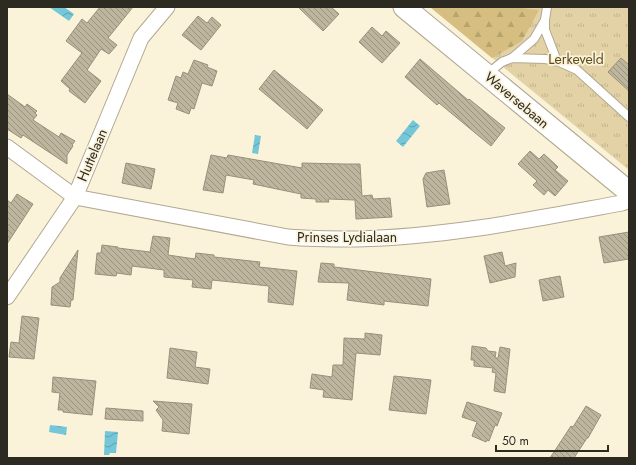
<svg xmlns="http://www.w3.org/2000/svg" width="636" height="465" font-family="Jost,sans-serif">
<style>
.grass{fill:url(#grass-tufts)}
.forest{fill:url(#forest-firs)}
.water{fill:url(#water-waves)}
.building{fill:url(#building-back-hatch);stroke:#98907a}
.lines{fill:none;stroke-linecap:round;stroke-linejoin:round}
.lane-casing{stroke:#b1a891;stroke-width:10}
.street-casing{stroke:#b1a891;stroke-width:17}
.secondary-casing{stroke:#b1a891;stroke-width:23}
.lane{stroke:#fff;stroke-width:8}
.street{stroke:#fff;stroke-width:15}
.secondary{stroke:#fff;stroke-width:21}
.labels{text-anchor:middle;dominant-baseline:central;stroke-width:3.5;stroke-linejoin:round;paint-order:stroke}
.park-label{font-size:14px;fill:#5c4b1b;stroke:#fbf2da}
.street-label{font-size:14px;fill:#2d2a21;stroke:#fbf2da}
</style>
<defs>
<pattern id="grass-tufts" width="24" height="20" patternUnits="userSpaceOnUse"><rect width="24" height="20" fill="#e3d2a5"/><path d="M3 7l-1-3M5 7V3M7 7l1-3M15 17l-1-3M17 17v-4M19 17l1-3" fill="none" stroke="#c3b48e"/></pattern>
<pattern id="forest-firs" width="22" height="20" patternUnits="userSpaceOnUse"><rect width="22" height="20" fill="#d5be7f"/><path d="M5 1l3.5 6h-7zM16 11l3.5 6h-7z" fill="#b7a36d"/></pattern>
<pattern id="water-waves" width="16" height="10" patternUnits="userSpaceOnUse"><rect width="16" height="10" fill="#73c7d8"/><path d="M0 5q4-4 8 0t8 0" fill="none" stroke="#5fa2af"/></pattern>
<pattern id="building-back-hatch" width="6" height="6" patternUnits="userSpaceOnUse"><rect width="6" height="6" fill="#bdb59e"/><path d="M-1 5l2 2M0 0l6 6M5-1l2 2" fill="none" stroke="#9a9380"/></pattern>
</defs>
<rect width="100%" height="100%" fill="#fbf2da"/>
<polygon class="grass" points="430,7 629,7 629,170"/>
<polygon class="forest" points="430,7 512,7 539,10 522,41 492,58"/>
<g class="water">
<polygon points="49,7 64,7 74,14 69,21"/>
<polygon points="413,120 420,126 403,147 396,141"/>
<polygon points="255,135 261,136 258,154 252,153"/>
<polygon points="50,425 67,427 66,435 49,432"/>
<polygon points="105,431 118,432 116,453 110,453 109,455 104,455"/>
</g>
<g class="building">
<polygon points="100,7 133,7 108,38 117,45 109,54 101,49 87,70 101,81 85,103 69,91 70,89 61,81 82,53 66,41 82,19 87,23"/>
<polygon points="298,7 331,7 339,14 323,31"/>
<polygon points="198,16 207,23 212,17 221,25 201,50 182,35"/>
<polygon points="372,27 382,36 386,31 400,43 382,63 359,42"/>
<polygon points="621,58 629,65 629,91 608,72"/>
<polygon points="420,59 468,100 469,99 505,128 491,146 439,103 437,105 405,77"/>
<polygon points="194,60 208,65 207,67 217,71 212,86 202,83 194,109 191,108 189,114 176,109 178,103 168,100 176,76 181,78 183,72 188,74"/>
<polygon points="274,70 323,110 307,129 259,89"/>
<polygon points="7,94 25,107 27,104 37,111 35,113 37,115 33,120 59,137 61,133 75,141 72,145 73,146 67,155 67,164 23,135 21,138 7,129"/>
<polygon points="530,151 539,159 544,154 558,167 555,170 568,181 555,196 548,190 544,195 533,185 537,181 518,164"/>
<polygon points="211,155 227,158 228,155 302,168 302,163 344,164 360,164 362,196 372,195 373,199 390,198 392,217 356,219 355,200 328,199 329,202 316,202 316,199 301,198 301,194 253,184 254,180 226,175 223,193 204,190 203,190"/>
<polygon points="126,163 155,169 151,189 122,183"/>
<polygon points="444,170 450,204 427,207 423,179 426,173"/>
<polygon points="17,194 33,204 7,244 7,200 11,203"/>
<polygon points="629,232 629,259 604,263 599,237"/>
<polygon points="153,236 170,238 168,255 195,259 196,253 214,255 214,257 260,262 259,267 297,271 293,305 268,302 269,286 212,280 211,289 192,287 193,280 164,277 164,270 132,266 131,275 117,273 116,276 95,274 97,253 101,253 102,245 118,247 118,248 150,252"/>
<polygon points="78,250 73,300 71,300 70,307 51,305 52,287 60,282 60,278"/>
<polygon points="502,252 505,266 516,263 515,277 490,283 484,256"/>
<polygon points="321,263 334,264 334,267 431,279 428,306 384,301 384,305 347,300 349,283 318,282"/>
<polygon points="560,276 564,297 543,301 539,280"/>
<polygon points="22,316 39,318 34,359 9,357 11,342 19,343"/>
<polygon points="365,333 382,335 380,355 356,353 352,400 323,397 324,390 310,388 312,374 332,377 333,365 343,365 344,338 365,339"/>
<polygon points="472,346 486,348 488,351 496,352 495,358 498,358 500,347 510,349 505,393 494,391 496,373 492,372 493,368 474,366 474,360 471,360"/>
<polygon points="170,348 197,352 195,367 210,369 208,384 167,378"/>
<polygon points="394,376 431,380 426,414 389,410"/>
<polygon points="53,377 96,381 92,415 63,412 63,410 58,410 60,393 52,392"/>
<polygon points="153,401 192,404 189,434 162,431 163,420 156,410 159,407"/>
<polygon points="467,402 502,413 497,426 495,425 489,441 487,440 486,442 472,436 477,422 462,417"/>
<polygon points="586,406 601,415 588,438 587,438 574,458 550,458 571,426 573,427"/>
<polygon points="106,408 143,411 143,421 105,419"/>
</g>
<g class="lines">
<g class="lane-casing">
<g id="lane">
<polyline points="545,20 545,30 557,61"/>
<polyline points="512,58 534,39 545,20 547,7"/>
<polyline points="487,74 502,62 512,58 545,59 557,61 577,70 629,117"/>
</g>
</g>
<g class="street-casing">
<g id="street">
<path d="M7 147 75 197 288 237C311 239 334 239 357 239 447 237 534 219 622 203L625 202 629 197"/>
<polyline points="7,297 75,197 141,38 167,7"/>
</g>
</g>
<g class="secondary-casing">
<polyline id="secondary" points="404,7 629,192"/>
</g>
<use href="#lane" class="lane"/>
<use href="#street" class="street"/>
<use href="#secondary" class="secondary"/>
</g>
<g class="labels">
<g class="park-label">
<text x="576" y="59">Lerkeveld</text>
</g>
<g class="street-label">
<text transform="translate(517 100) rotate(40)">Waversebaan</text>
<text transform="translate(92 155) rotate(-67)">Huttelaan</text>
<text x="347" y="237">Prinses Lydialaan</text>
</g>
</g>
<rect width="636" height="465" fill="none" stroke="#2d2a21" stroke-width="16"/>
<path d="M496 445v6h112v-6" fill="none" stroke="#2d2a21" stroke-width="2"/>
<text x="502" y="445" font-size="12" fill="#2d2a21" stroke="#fbf2da" stroke-width="3" paint-order="stroke">50 m</text>
</svg>
